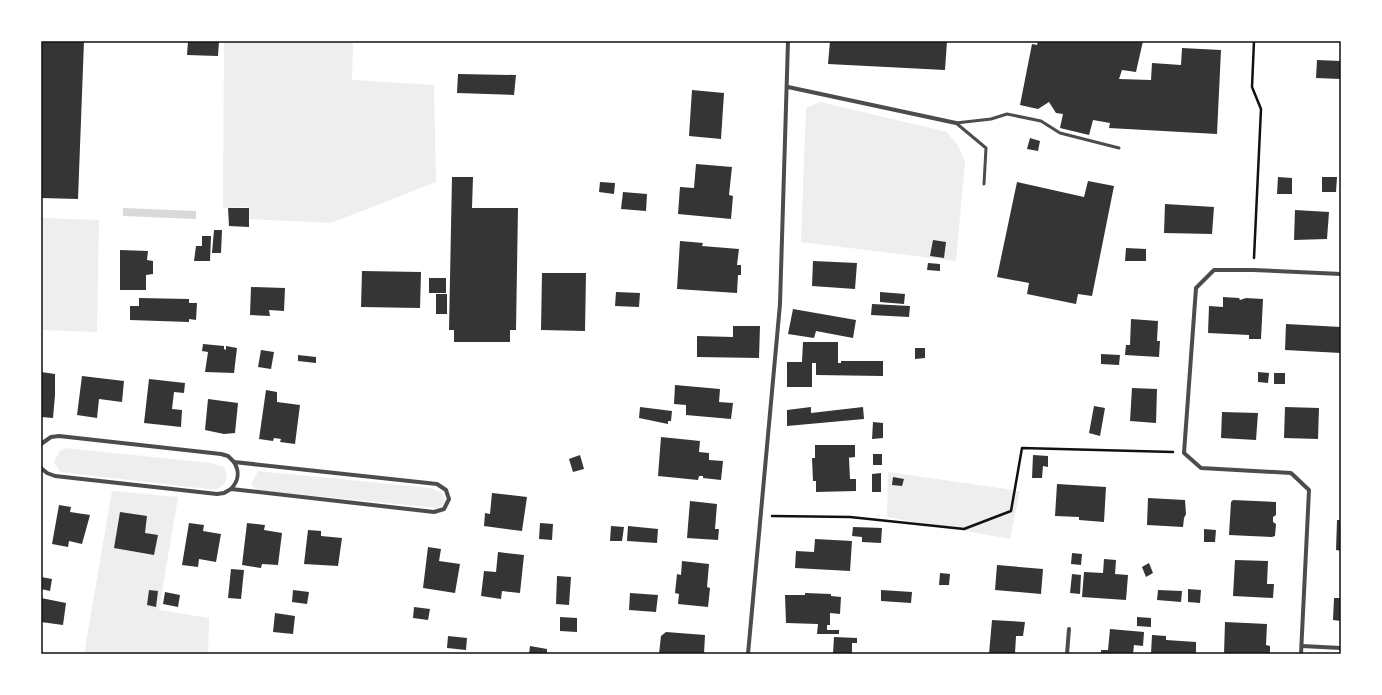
<svg xmlns="http://www.w3.org/2000/svg" width="1382" height="695" font-family="Figtree,sans-serif">
<style>
.green{fill:#eee}
.water{fill:#d9d9d9}
.building{fill:#353535}
.lines{fill:none;stroke-linecap:round;stroke-linejoin:round}
.path{stroke:#111;stroke-width:2.5}
.service{stroke:#4c4c4c;stroke-width:3}
.minor{stroke:#4c4c4c;stroke-width:4}
.neatline{fill:none;stroke:#111;stroke-width:1.5}
</style>
<rect width="100%" height="100%" fill="#fff"/>
<g class="green">
<polygon points="224,41 353,41 352,80 434,85 436,182 331,223 250,219 249,207 223,208"/>
<polygon points="820,102 947,132 958,146 965,162 956,261 801,242 806,108"/>
<polygon points="41,218 99,220 97,332 41,330"/>
<polygon points="65,448 211,463 224,467 227,475 225,483 216,490 60,472 54,462 60,451"/>
<polygon points="258,471 430,488 441,492 445,498 443,504 437,508 257,490 251,484"/>
<polygon points="888,472 1020,491 1010,539 887,517"/>
<polygon points="112,491 178,497 159,610 209,618 208,654 84,654"/>
</g>
<polygon class="water" points="123,208 196,211 196,219 123,216"/>
<g class="building">
<polygon points="41,41 84,41 78,199 41,198"/>
<polygon points="188,41 219,41 218,56 187,55"/>
<polygon points="830,41 947,41 945,70 828,64"/>
<polygon points="1038,41 1143,41 1136,72 1122,70 1119,79 1151,80 1152,63 1181,65 1182,48 1221,50 1217,134 1109,128 1110,123 1093,120 1089,135 1060,128 1063,114 1056,113 1049,102 1038,109 1020,105 1032,44 1037,45"/>
<polygon points="1317,60 1341,61 1341,79 1316,78"/>
<polygon points="458,74 516,75 514,95 457,93"/>
<polygon points="692,90 724,93 721,139 689,136"/>
<polygon points="1030,138 1040,141 1038,151 1027,149"/>
<polygon points="696,164 732,167 729,195 733,196 731,219 678,214 680,187 694,188"/>
<polygon points="452,177 473,177 472,208 518,208 516,330 510,330 510,342 454,342 454,330 449,330"/>
<polygon points="1278,177 1292,178 1292,194 1277,194"/>
<polygon points="1322,177 1337,177 1336,192 1322,192"/>
<polygon points="1088,181 1114,186 1092,296 1078,294 1076,304 1027,294 1029,283 997,277 1017,182 1084,197"/>
<polygon points="600,182 615,183 614,194 599,192"/>
<polygon points="623,192 647,194 646,211 621,209"/>
<polygon points="1165,204 1214,207 1212,234 1164,233"/>
<polygon points="228,208 249,208 249,227 229,226"/>
<polygon points="1295,210 1329,212 1327,239 1294,240"/>
<polygon points="214,230 222,230 221,253 212,253"/>
<polygon points="202,236 211,236 210,261 194,261 196,246 202,246"/>
<polygon points="933,240 946,242 944,258 930,256"/>
<polygon points="680,241 703,243 702,246 739,249 737,265 741,265 741,275 738,275 737,293 677,289"/>
<polygon points="1126,248 1146,249 1146,261 1125,261"/>
<polygon points="120,250 148,251 147,260 153,261 153,274 146,275 146,290 120,290"/>
<polygon points="813,261 857,263 855,289 812,286"/>
<polygon points="928,263 940,264 940,271 927,270"/>
<polygon points="362,271 421,272 420,308 361,307"/>
<polygon points="542,273 586,273 585,331 541,330"/>
<rect x="429" y="278" width="17" height="15"/>
<polygon points="251,287 285,288 284,311 269,310 270,316 250,315"/>
<polygon points="616,292 640,293 639,307 615,306"/>
<polygon points="880,292 905,294 904,304 880,302"/>
<rect x="436" y="294" width="11" height="20"/>
<polygon points="1223,297 1239,298 1240,300 1246,298 1263,299 1261,339 1249,339 1249,335 1208,333 1209,306 1223,307"/>
<polygon points="139,298 189,299 189,303 197,303 196,320 189,319 189,322 130,320 130,306 139,306"/>
<polygon points="872,304 910,306 909,317 871,315"/>
<polygon points="793,309 856,320 853,338 816,331 814,338 788,334"/>
<polygon points="1131,319 1158,321 1157,341 1160,341 1159,357 1125,355 1126,345 1130,345"/>
<polygon points="1286,324 1341,327 1341,353 1285,350"/>
<polygon points="733,326 760,326 759,358 697,357 697,336 733,337"/>
<polygon points="803,342 838,342 838,363 841,363 841,361 883,361 883,376 816,375 816,363 812,363 812,387 787,387 787,362 802,362"/>
<polygon points="203,344 224,346 224,349 226,350 226,346 237,348 234,373 205,372 208,352 202,351"/>
<polygon points="915,348 925,348 925,358 915,359"/>
<polygon points="261,350 274,352 271,369 258,367"/>
<polygon points="1101,354 1120,355 1119,365 1101,364"/>
<polygon points="298,355 316,357 316,363 298,361"/>
<polygon points="41,372 55,374 55,395 53,418 41,417"/>
<polygon points="1258,372 1269,373 1268,383 1258,382"/>
<rect x="1274" y="373" width="11" height="11"/>
<polygon points="82,376 124,381 122,402 99,399 97,418 77,415"/>
<polygon points="149,379 185,383 184,393 174,392 172,409 182,410 181,427 144,423"/>
<polygon points="675,385 720,389 719,402 733,403 731,419 686,415 686,405 674,404"/>
<polygon points="1132,388 1157,389 1156,423 1130,421"/>
<polygon points="266,390 277,392 277,402 300,405 295,444 280,442 281,439 274,438 273,441 259,439"/>
<polygon points="208,399 238,403 235,433 224,434 205,430"/>
<polygon points="1094,406 1105,408 1100,436 1089,433"/>
<polygon points="640,407 672,411 671,421 668,421 668,424 639,418"/>
<polygon points="811,407 811,413 863,407 864,419 787,426 787,410"/>
<polygon points="1285,407 1319,408 1318,439 1284,438"/>
<polygon points="1222,412 1258,413 1256,440 1221,438"/>
<polygon points="873,422 883,423 883,438 872,439"/>
<polygon points="661,437 700,441 699,452 709,453 709,460 723,461 721,480 703,478 703,476 699,476 698,480 658,476"/>
<polygon points="815,445 855,445 855,457 847,458 849,458 850,479 856,479 856,491 816,492 816,481 813,481 812,458 815,458"/>
<rect x="873" y="454" width="9" height="11"/>
<polygon points="580,455 584,469 573,472 569,459"/>
<polygon points="1033,455 1048,456 1048,467 1043,466 1042,478 1032,478"/>
<polygon points="881,473 881,492 872,492 872,474"/>
<polygon points="893,477 904,479 902,486 892,485"/>
<polygon points="1057,484 1106,487 1104,522 1079,520 1079,517 1055,516"/>
<polygon points="492,493 527,497 522,531 484,526 485,513 490,514"/>
<polygon points="1148,498 1185,500 1186,514 1184,518 1183,527 1147,525"/>
<polygon points="1233,500 1276,502 1276,515 1273,517 1273,522 1276,524 1275,536 1272,537 1229,535 1231,502"/>
<polygon points="690,501 717,504 715,529 719,529 718,540 687,538"/>
<polygon points="59,505 71,507 70,512 90,515 82,544 69,541 68,547 52,544"/>
<polygon points="120,512 147,516 145,533 158,535 154,555 114,548"/>
<polygon points="1337,520 1341,520 1341,551 1336,550"/>
<polygon points="189,523 204,525 203,531 221,534 216,562 199,559 198,567 182,565"/>
<polygon points="247,523 265,525 264,530 282,533 278,565 262,564 261,568 242,565"/>
<polygon points="540,523 553,524 552,540 539,539"/>
<polygon points="611,526 624,527 622,541 610,541"/>
<polygon points="628,526 658,529 657,543 627,541"/>
<polygon points="853,527 882,528 881,543 862,542 862,537 852,536"/>
<polygon points="1204,529 1216,530 1215,542 1204,542"/>
<polygon points="308,530 321,531 321,536 342,538 338,566 304,564"/>
<polygon points="815,539 852,541 850,571 795,568 796,551 814,552"/>
<polygon points="428,547 441,549 439,561 460,564 455,593 423,588"/>
<polygon points="498,552 524,555 520,593 502,591 501,599 481,596 484,571 496,572"/>
<polygon points="1072,553 1082,554 1081,565 1071,564"/>
<polygon points="1104,559 1116,560 1115,574 1128,575 1126,600 1082,597 1084,572 1103,573"/>
<polygon points="1235,560 1268,561 1267,584 1274,584 1273,598 1233,596"/>
<polygon points="682,561 709,564 707,587 710,588 708,607 678,604 679,594 675,593 677,574 681,575"/>
<polygon points="1149,563 1153,573 1146,577 1142,567"/>
<polygon points="997,565 1043,569 1041,594 995,590"/>
<polygon points="231,569 244,570 241,599 228,598"/>
<polygon points="940,573 950,574 949,585 939,585"/>
<polygon points="1072,574 1081,575 1080,594 1070,593"/>
<polygon points="557,576 571,577 569,605 556,604"/>
<polygon points="41,577 52,579 50,591 41,589"/>
<polygon points="1188,589 1201,590 1200,603 1188,602"/>
<polygon points="149,590 158,591 156,607 147,605"/>
<polygon points="293,590 309,592 307,604 292,602"/>
<polygon points="881,590 912,592 911,603 881,601"/>
<polygon points="1158,590 1182,591 1181,602 1157,600"/>
<polygon points="165,592 180,595 178,607 163,604"/>
<polygon points="630,593 658,595 656,612 629,610"/>
<polygon points="805,593 831,594 831,596 841,597 840,614 830,613 830,625 827,625 827,630 839,630 839,634 817,634 818,624 786,623 785,595 805,595"/>
<polygon points="41,598 66,603 63,625 41,622"/>
<polygon points="1334,598 1341,598 1341,621 1333,620"/>
<polygon points="414,607 430,609 428,620 413,618"/>
<polygon points="275,613 295,616 293,634 273,632"/>
<polygon points="560,617 577,618 577,632 560,631"/>
<polygon points="1137,617 1151,618 1151,627 1137,626"/>
<polygon points="992,620 1025,622 1023,636 1016,636 1015,654 989,654"/>
<polygon points="1225,622 1267,624 1266,645 1270,646 1270,654 1224,654"/>
<polygon points="1110,629 1144,632 1143,646 1134,645 1133,654 1101,654 1101,650 1108,650"/>
<polygon points="666,632 705,635 704,654 659,654 661,636"/>
<polygon points="1152,635 1166,636 1166,640 1196,642 1196,654 1151,654"/>
<polygon points="448,636 467,638 466,650 447,648"/>
<polygon points="834,637 857,638 857,643 852,643 852,654 833,654"/>
<polygon points="530,646 547,649 547,654 529,654"/>
</g>
<g class="lines">
<g class="path">
<polyline points="1254,258 1261,109 1252,87 1254,41"/>
<polyline points="772,516 850,517 964,529 1011,511 1022,448 1173,452"/>
</g>
<g class="service">
<polyline points="956,123 991,119 1007,114 1041,121 1060,133 1119,148"/>
<polyline points="956,123 986,148 984,184"/>
</g>
<g class="minor">
<polyline points="788,87 956,123"/>
<polyline points="41,444 51,437 59,436 221,454 228,456 234,462 437,484 446,490 449,499 444,509 434,512 231,489 224,493 217,494 55,476 47,473 41,468"/>
<path d="M231 489C239 480 240 472 234 462"/>
<polyline points="1302,646 1341,648"/>
<polyline points="748,654 780,304 788,41"/>
<polyline points="1067,654 1069,629"/>
<polyline points="1301,654 1309,490 1291,473 1201,468 1184,453 1196,288 1214,270 1253,270 1341,274"/>
</g>
</g>
<rect width="1382" height="695" fill="none" stroke="#ffffff" stroke-width="84"/>
<rect x="42" y="42" width="1298" height="611" class="neatline"/>
</svg>
